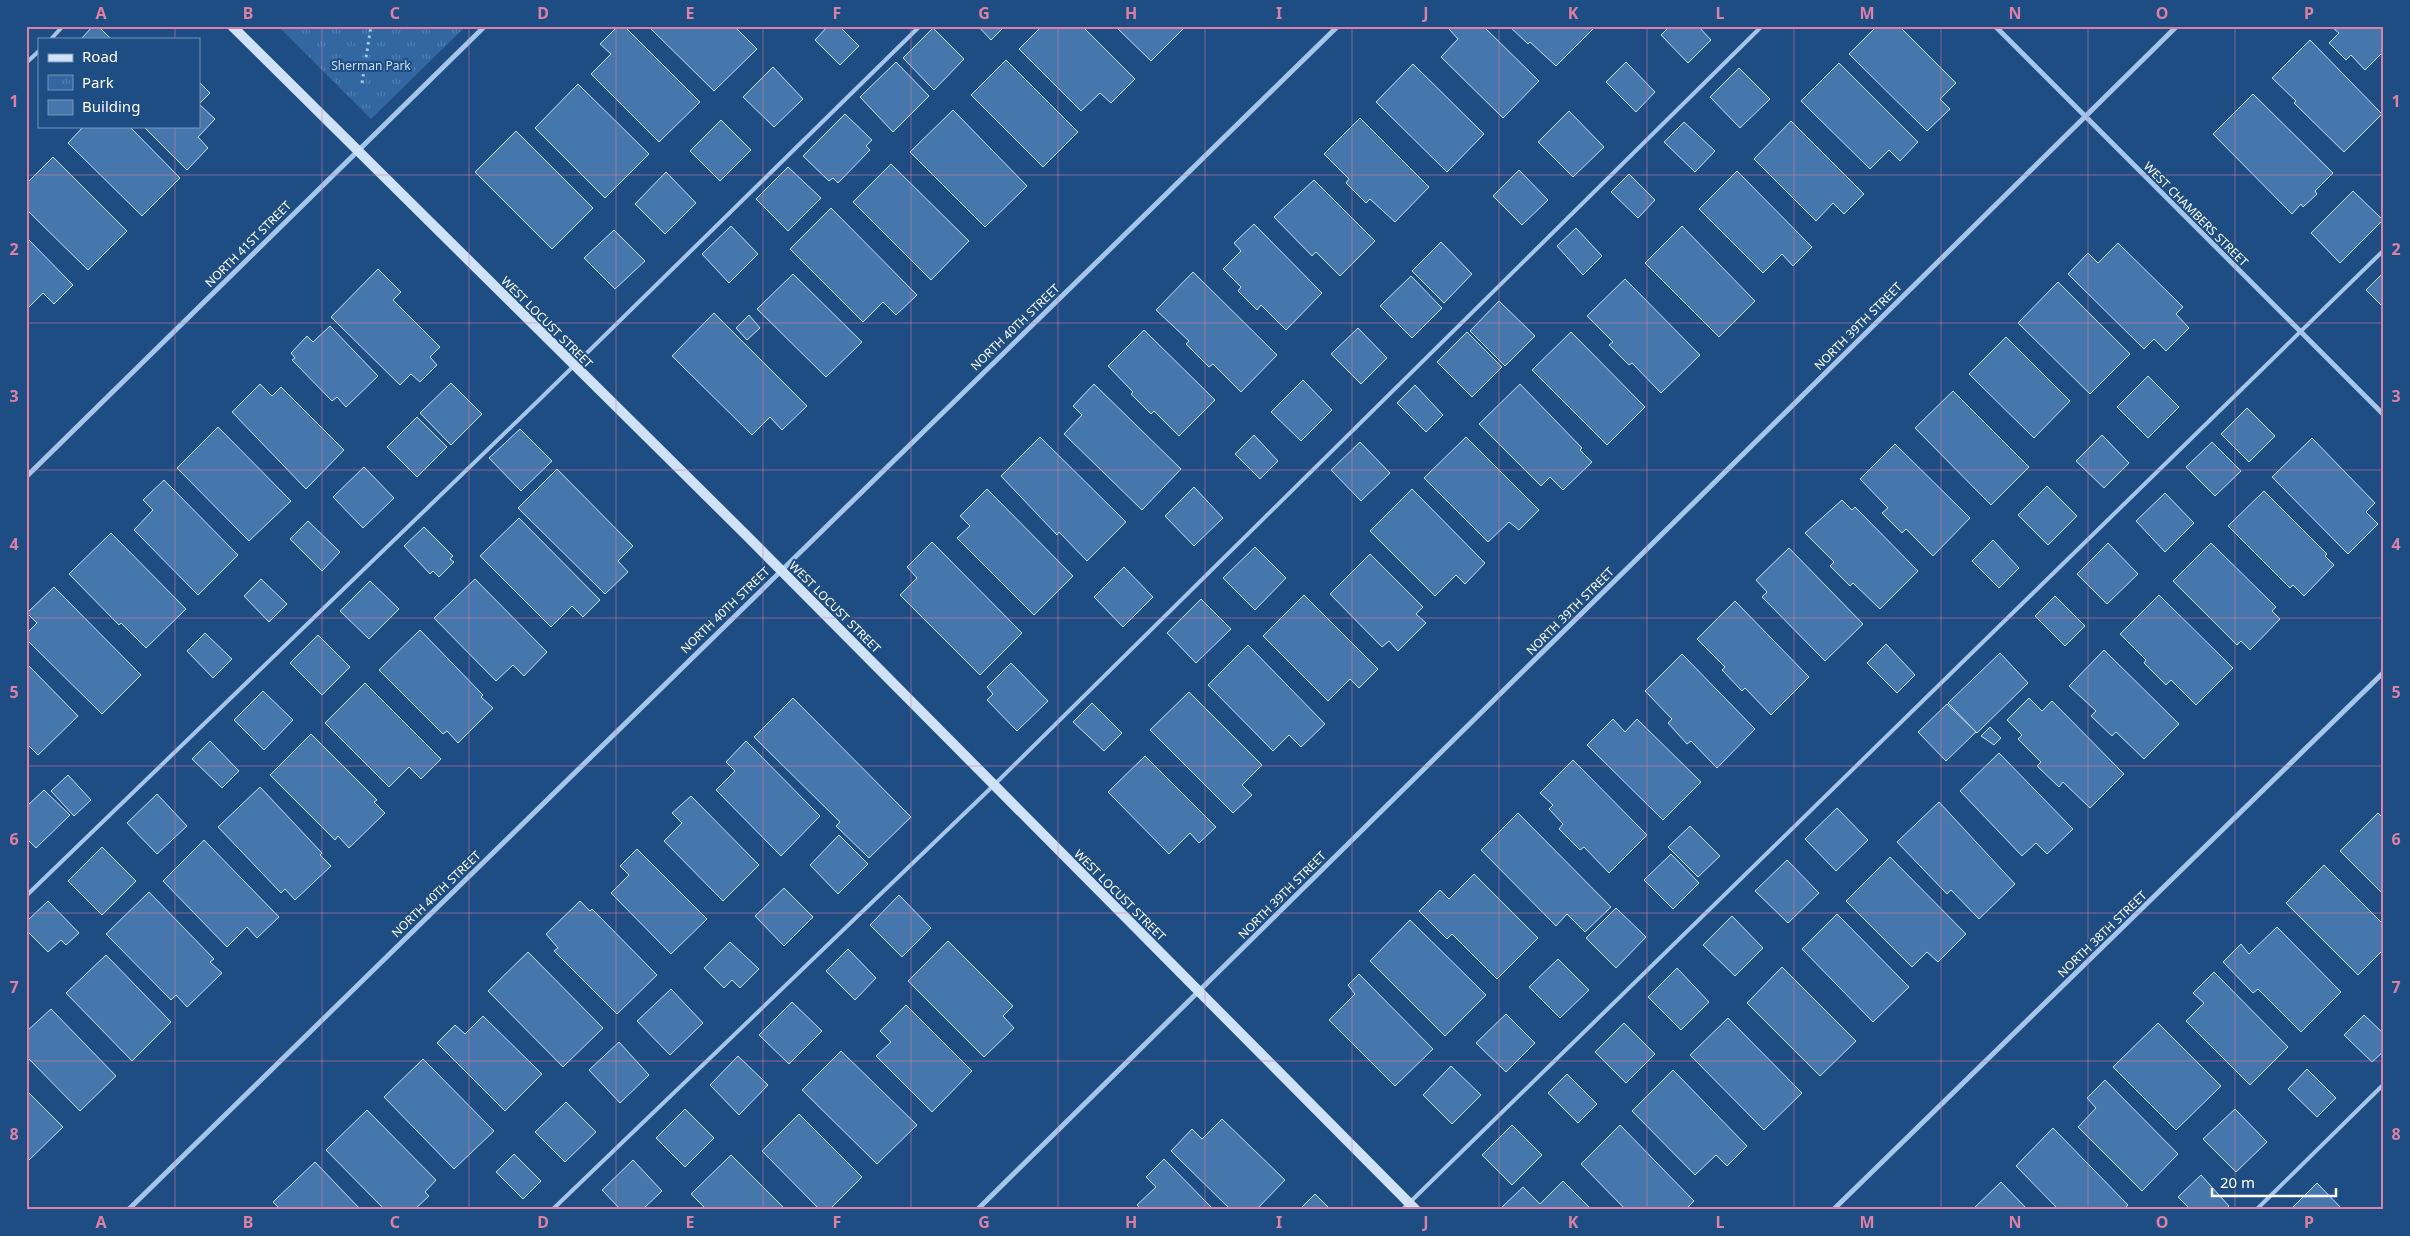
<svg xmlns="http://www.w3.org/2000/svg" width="2410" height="1236" font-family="'Noto Sans',sans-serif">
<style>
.park{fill:url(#park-tufts)}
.building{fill:#4677ac;stroke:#c9dff7}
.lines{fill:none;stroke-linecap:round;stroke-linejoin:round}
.path{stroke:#a5c6ea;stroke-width:3;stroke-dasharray:2.5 4;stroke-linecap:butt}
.lane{stroke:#a5c6ea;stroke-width:4}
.street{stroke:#a5c6ea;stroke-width:5}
.secondary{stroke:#d0e2f7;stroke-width:10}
.grid{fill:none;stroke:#dd80a5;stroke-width:1;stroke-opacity:0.55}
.labels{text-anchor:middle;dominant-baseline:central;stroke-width:4;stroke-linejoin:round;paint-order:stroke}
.park-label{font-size:12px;fill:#c9dff7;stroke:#1e4d83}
.street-label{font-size:12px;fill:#fff;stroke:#1e4d83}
.neatline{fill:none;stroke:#dd80a5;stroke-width:2}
.grid-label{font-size:16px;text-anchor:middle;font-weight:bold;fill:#dd80a5}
</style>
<defs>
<pattern id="park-tufts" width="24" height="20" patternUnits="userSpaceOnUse" patternTransform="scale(1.25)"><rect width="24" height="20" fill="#3267a1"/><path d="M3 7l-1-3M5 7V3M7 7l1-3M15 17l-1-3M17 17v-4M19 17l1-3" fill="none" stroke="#517eaf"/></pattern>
</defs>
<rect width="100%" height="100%" fill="#1e4d83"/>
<polygon class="park" points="278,26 466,26 371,119"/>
<g class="building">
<polygon points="93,26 98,26 111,39 81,39"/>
<polygon points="618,26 624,26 700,102 659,142 591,74 611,54 600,44"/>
<polygon points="648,26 734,26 757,49 714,91"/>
<polygon points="828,26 839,26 859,46 840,65 815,40"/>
<polygon points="978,26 1005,26 991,40"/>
<polygon points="1042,26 1082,26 1135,79 1111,103 1100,93 1081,111 1019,49"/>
<polygon points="1115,26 1186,26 1151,61"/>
<polygon points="1452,26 1483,26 1539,81 1503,118 1441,57 1458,39 1449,29"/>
<polygon points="1509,26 1590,26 1593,29 1556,66 1530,42 1528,44"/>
<polygon points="1670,26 1698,26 1711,40 1688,63 1661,35"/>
<polygon points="1877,26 1899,26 1956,83 1940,99 1950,109 1927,131 1849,54"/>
<polygon points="2335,26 2384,26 2384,51 2365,70 2351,55 2346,60 2329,43 2339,33 2333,28"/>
<polygon points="933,28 964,59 934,90 903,58"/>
<polygon points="2310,40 2382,114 2344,152 2294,103 2296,101 2272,78"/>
<polygon points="1006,60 1078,132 1043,167 971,95"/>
<polygon points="896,62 929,96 893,132 860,97"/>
<polygon points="1626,62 1655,92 1636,112 1606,82"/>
<polygon points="1839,63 1918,142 1900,161 1889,150 1870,169 1801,101"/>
<polygon points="1413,64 1484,134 1447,172 1376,102"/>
<polygon points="773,67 803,99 774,127 743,97"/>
<polygon points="1739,68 1770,99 1740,128 1710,97"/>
<polygon points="199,82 210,93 199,104 215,119 198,137 208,148 187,170 143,126 199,126"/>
<polygon points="578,84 649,154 605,198 535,128"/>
<polygon points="2253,94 2333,173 2315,191 2317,194 2303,207 2301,204 2292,214 2213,134"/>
<polygon points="953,110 1027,186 985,227 910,152"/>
<polygon points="1569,111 1604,147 1573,177 1538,142"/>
<polygon points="845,114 872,140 866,146 870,150 838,183 833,178 829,181 803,156"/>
<polygon points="1360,118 1429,187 1395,222 1370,199 1366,203 1346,183 1349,179 1324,154"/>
<polygon points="721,120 751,150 720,181 690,151"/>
<polygon points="1791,121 1864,194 1844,214 1833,203 1816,221 1754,159"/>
<polygon points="1684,122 1715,151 1695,172 1664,142"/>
<polygon points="84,126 129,126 180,178 142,216 68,143"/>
<polygon points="516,131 593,208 552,249 475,172"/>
<polygon points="53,157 127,231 88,270 26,209 26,184"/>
<polygon points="891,164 969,241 931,280 853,202"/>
<polygon points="788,167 821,198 788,231 756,199"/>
<polygon points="1519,170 1548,200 1522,225 1493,196"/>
<polygon points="1737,171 1812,247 1793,266 1782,254 1763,273 1699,209"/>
<polygon points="666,172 696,203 665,234 635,204"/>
<polygon points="1629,174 1655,200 1638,218 1611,192"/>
<polygon points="1314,180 1375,241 1340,276 1316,252 1312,256 1274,217"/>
<polygon points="2353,191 2383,220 2340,263 2311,233"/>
<polygon points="831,208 917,295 896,315 883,302 863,322 790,249"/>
<polygon points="1254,224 1322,293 1286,330 1261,305 1257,310 1238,291 1241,287 1223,269 1241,251 1234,243"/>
<polygon points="731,226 758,254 729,283 702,254"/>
<polygon points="1682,226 1755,301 1719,337 1645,263"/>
<polygon points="1576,228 1602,256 1583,275 1557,246"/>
<polygon points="614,230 645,261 615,289 584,258"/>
<polygon points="26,237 73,285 54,304 43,293 26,310"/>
<polygon points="1441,242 1472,274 1444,303 1412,271"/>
<polygon points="2118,243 2183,307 2176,314 2189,328 2166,351 2154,339 2144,349 2068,274 2088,253 2098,263"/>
<polygon points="378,269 401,292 393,300 440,347 430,357 437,365 420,382 411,374 400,385 331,317"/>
<polygon points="1193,272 1277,355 1241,392 1213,364 1209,367 1186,344 1189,341 1156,310"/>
<polygon points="2384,272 2384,308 2366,290"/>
<polygon points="793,274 862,342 826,377 757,309"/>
<polygon points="1411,276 1442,308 1412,338 1380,306"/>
<polygon points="1625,279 1700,355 1661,393 1632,363 1629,365 1609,345 1613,342 1587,316"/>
<polygon points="2058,282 2130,354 2090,394 2018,323"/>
<polygon points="1499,301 1535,336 1505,366 1470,331"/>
<polygon points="714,313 807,406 782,430 770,417 752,435 672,356"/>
<polygon points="749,315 760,328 747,340 736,328"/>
<polygon points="330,326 378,376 346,407 337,397 332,401 292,360 295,358 291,353 307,336 313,342"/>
<polygon points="1358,328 1387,358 1361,384 1331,354"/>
<polygon points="1144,330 1215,400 1179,436 1154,411 1151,414 1131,394 1133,392 1108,366"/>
<polygon points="1467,332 1502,367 1472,397 1437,362"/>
<polygon points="1571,332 1645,407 1607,445 1532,370"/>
<polygon points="2006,337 2070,401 2034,438 1969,374"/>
<polygon points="2148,376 2179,407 2148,438 2117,407"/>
<polygon points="1303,380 1332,410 1301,441 1271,412"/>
<polygon points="451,383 482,414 451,445 420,413"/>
<polygon points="260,384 272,396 281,387 344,450 306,489 232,412"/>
<polygon points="1094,384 1181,469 1142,510 1064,434 1082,415 1073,406"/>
<polygon points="1520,384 1582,448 1580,450 1592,462 1563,490 1550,477 1541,486 1479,424"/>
<polygon points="1415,385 1443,415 1426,432 1397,403"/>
<polygon points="1953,391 2029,467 1991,505 1915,428"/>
<polygon points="2247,408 2275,436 2249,462 2221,434"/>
<polygon points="417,417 447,447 417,477 387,447"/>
<polygon points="218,427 291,501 249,541 177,468"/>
<polygon points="520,429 552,461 521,491 489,458"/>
<polygon points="1254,435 1278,461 1260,479 1235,454"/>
<polygon points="2102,435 2129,463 2104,488 2076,461"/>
<polygon points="1040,437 1126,522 1087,561 1059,532 1057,535 1001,476"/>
<polygon points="1466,437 1539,510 1519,530 1509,522 1488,542 1424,478"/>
<polygon points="2312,438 2375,503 2366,512 2378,524 2348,554 2272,477"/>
<polygon points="1360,442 1390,473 1361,501 1331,470"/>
<polygon points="2212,442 2241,471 2215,496 2186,467"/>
<polygon points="1895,444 1970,518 1933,556 1906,529 1902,533 1882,513 1888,508 1860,479"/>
<polygon points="364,467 394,498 363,528 333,497"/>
<polygon points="557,469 633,546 618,561 628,572 605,594 518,508"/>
<polygon points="164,480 238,555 198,595 134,530 153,510 143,500"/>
<polygon points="2047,486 2077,516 2048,545 2018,515"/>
<polygon points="1194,487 1223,518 1194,546 1165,516"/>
<polygon points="987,489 1073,576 1034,615 957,538 970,526 960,516"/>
<polygon points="1412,489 1485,563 1465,584 1456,575 1435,596 1370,531"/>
<polygon points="2264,491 2327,554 2325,556 2334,565 2304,596 2293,585 2290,588 2228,526"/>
<polygon points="2165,493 2194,523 2165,552 2136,521"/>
<polygon points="1842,500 1852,510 1855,507 1918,571 1880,609 1853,583 1850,586 1830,566 1834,562 1805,533"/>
<polygon points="519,518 600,600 583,617 572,606 551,627 480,556"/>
<polygon points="308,521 340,552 322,571 290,539"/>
<polygon points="424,527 453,556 450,559 454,562 439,577 433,571 430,574 404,546"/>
<polygon points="111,533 186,609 146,648 121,623 119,625 69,574"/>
<polygon points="1993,540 2019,568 1999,588 1972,561"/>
<polygon points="932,542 1022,633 980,675 900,595 917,578 907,567"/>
<polygon points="2108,543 2138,574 2107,604 2077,574"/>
<polygon points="2211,543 2276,607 2272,611 2280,619 2250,650 2241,641 2237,645 2173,581"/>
<polygon points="1255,547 1286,578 1255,610 1223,578"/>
<polygon points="1789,548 1863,624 1825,661 1762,597 1767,592 1756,580"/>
<polygon points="1370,554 1423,607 1416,614 1426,623 1398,651 1389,641 1382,647 1330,594"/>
<polygon points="1124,567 1153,597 1123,627 1094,597"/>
<polygon points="261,579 287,604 269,622 244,596"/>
<polygon points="475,579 547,652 524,676 513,665 496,681 434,618"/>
<polygon points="370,581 399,609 369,639 340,611"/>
<polygon points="54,587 141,675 102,714 26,639 26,634 37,623 27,613"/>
<polygon points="1304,595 1378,669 1359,688 1350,679 1328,701 1263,636"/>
<polygon points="2159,595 2233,668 2196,705 2171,680 2166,685 2144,663 2146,660 2120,634"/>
<polygon points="2055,596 2085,626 2065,646 2035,616"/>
<polygon points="1201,599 1231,629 1196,663 1167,633"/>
<polygon points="1735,601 1809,677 1771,715 1745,688 1742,691 1722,670 1725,667 1697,639"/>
<polygon points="420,630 483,695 481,697 493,708 458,743 447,731 443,734 379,670"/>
<polygon points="205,633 232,659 213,678 187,651"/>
<polygon points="318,635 350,667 322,695 290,663"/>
<polygon points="1886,644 1915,675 1897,693 1867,663"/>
<polygon points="1248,645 1325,724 1301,747 1289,735 1273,751 1208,685"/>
<polygon points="2104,650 2179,724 2144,759 2116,732 2112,736 2091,716 2096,711 2069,686"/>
<polygon points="2000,653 2028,683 1977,733 1948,703"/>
<polygon points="1682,654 1755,729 1717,768 1691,741 1687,744 1668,723 1672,719 1645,691"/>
<polygon points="26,663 78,716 38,755 26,743"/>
<polygon points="1011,663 1048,701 1017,731 987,700 993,694 987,687"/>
<polygon points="365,683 441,759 421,779 409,767 389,787 325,723"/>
<polygon points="263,691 293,720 264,750 234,720"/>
<polygon points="1189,692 1262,765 1242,785 1252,795 1233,813 1150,730"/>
<polygon points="793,698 911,817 869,858 836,826 840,822 754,737"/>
<polygon points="2029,698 2042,711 2052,701 2124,774 2090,808 2063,782 2059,787 2037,766 2041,762 2018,739 2022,735 2007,720"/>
<polygon points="1092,703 1122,733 1104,751 1073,722"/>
<polygon points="1947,704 1976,732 1946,761 1918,732"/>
<polygon points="1613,719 1625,732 1637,719 1701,782 1663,820 1587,745"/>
<polygon points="1990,727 2001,738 1994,745 1981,736"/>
<polygon points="311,734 377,800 374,802 385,813 349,848 338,836 335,840 270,775"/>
<polygon points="210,741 239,771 222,788 192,759"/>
<polygon points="746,741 820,816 781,856 716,790 735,771 726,762"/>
<polygon points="1999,753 2073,829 2047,854 2036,843 2022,856 1960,791"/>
<polygon points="1145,756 1216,827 1199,843 1190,833 1169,854 1108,792"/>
<polygon points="1573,760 1647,835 1609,873 1584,847 1580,850 1559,829 1563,824 1549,809 1553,805 1540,793"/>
<polygon points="68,775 91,800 74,816 51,791"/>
<polygon points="260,787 322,853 320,855 331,866 295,900 285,889 281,893 218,827"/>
<polygon points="44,790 70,815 36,848 26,838 26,807"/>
<polygon points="157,794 187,826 157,854 127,823"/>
<polygon points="691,796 759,865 723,901 664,841 682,823 672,813"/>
<polygon points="1939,802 2015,884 1979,919 1951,890 1947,894 1897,842"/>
<polygon points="1837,808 1868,840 1836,871 1805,839"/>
<polygon points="1518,813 1611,907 1585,932 1567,914 1556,926 1481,850"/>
<polygon points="2378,813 2384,819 2384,895 2340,851"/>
<polygon points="1690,826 1720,856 1698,877 1668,847"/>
<polygon points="839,835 868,864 838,894 810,865"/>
<polygon points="204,840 279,917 257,938 247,927 227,947 163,881"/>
<polygon points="102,847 136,881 102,915 68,881"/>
<polygon points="637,849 707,919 671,954 611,893 629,875 620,866"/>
<polygon points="1671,854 1699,883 1673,909 1644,880"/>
<polygon points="1890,857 1966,934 1938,962 1927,952 1912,967 1846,901"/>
<polygon points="1787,860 1819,893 1788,923 1755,891"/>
<polygon points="2324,865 2384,925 2384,949 2358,975 2286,903"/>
<polygon points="1474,874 1538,938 1497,979 1452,934 1447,939 1419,911 1440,890 1449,899"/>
<polygon points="784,888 813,917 784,946 755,916"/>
<polygon points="149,892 214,959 210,962 222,973 187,1007 176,995 171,1000 106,934"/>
<polygon points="899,895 931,928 902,957 870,925"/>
<polygon points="48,901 79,933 66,945 61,940 48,952 26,930 26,922"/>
<polygon points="580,901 590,911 592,909 657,975 617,1014 554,951 558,948 546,934"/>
<polygon points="1616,908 1646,937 1616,968 1586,938"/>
<polygon points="1837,914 1909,987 1873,1022 1802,949"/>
<polygon points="1732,916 1763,948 1735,976 1703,945"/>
<polygon points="1410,920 1486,995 1445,1036 1370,961"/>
<polygon points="2277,927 2341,992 2301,1032 2258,989 2253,993 2223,962 2241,944 2249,954"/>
<polygon points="948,941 1013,1006 1003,1016 1014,1028 984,1057 908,981"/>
<polygon points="730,942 759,969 740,988 732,980 724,988 704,968"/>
<polygon points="848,949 876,978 855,1000 826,971"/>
<polygon points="528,952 603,1028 563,1067 488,991"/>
<polygon points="106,955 171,1022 132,1061 66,993"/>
<polygon points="1558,959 1589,990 1560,1018 1529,987"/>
<polygon points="1782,967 1856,1041 1820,1076 1747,1003"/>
<polygon points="1677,968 1709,1002 1681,1030 1648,997"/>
<polygon points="2214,972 2288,1047 2250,1085 2186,1021 2204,1003 2193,993"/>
<polygon points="1359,974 1433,1049 1395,1086 1329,1020 1355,994 1348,985"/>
<polygon points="671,989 703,1023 670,1055 637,1021"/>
<polygon points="792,1002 822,1031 789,1064 759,1035"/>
<polygon points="906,1005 972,1071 932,1112 876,1056 891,1042 880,1031"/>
<polygon points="51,1009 116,1076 80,1111 26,1056 26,1032"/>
<polygon points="1506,1014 1535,1043 1506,1072 1476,1043"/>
<polygon points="2364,1015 2384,1034 2384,1051 2372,1062 2344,1035"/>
<polygon points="483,1016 542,1074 505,1111 437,1043 455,1025 465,1034"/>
<polygon points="1728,1018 1802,1093 1764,1130 1690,1055"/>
<polygon points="1624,1023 1655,1054 1626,1083 1595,1052"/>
<polygon points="2158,1023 2221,1086 2176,1130 2113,1067"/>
<polygon points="619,1042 649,1075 620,1103 589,1070"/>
<polygon points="841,1051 917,1125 877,1164 802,1090"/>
<polygon points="738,1056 768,1085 739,1115 710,1085"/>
<polygon points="423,1059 494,1131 454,1169 384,1097"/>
<polygon points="1451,1066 1481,1095 1452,1124 1423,1095"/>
<polygon points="2307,1069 2336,1098 2317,1117 2288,1089"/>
<polygon points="1673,1070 1747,1146 1727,1166 1716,1155 1695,1175 1632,1111"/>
<polygon points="1567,1074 1597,1104 1578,1123 1548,1093"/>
<polygon points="2105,1080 2178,1154 2142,1191 2078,1127 2096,1108 2087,1098"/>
<polygon points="26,1090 63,1127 26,1163"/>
<polygon points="566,1102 596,1132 565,1162 535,1132"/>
<polygon points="685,1109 714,1138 685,1167 656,1138"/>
<polygon points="2235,1109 2267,1142 2236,1172 2203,1139"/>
<polygon points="367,1110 436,1180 425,1192 429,1196 414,1210 385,1210 326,1150"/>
<polygon points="799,1114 862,1177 829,1210 820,1210 762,1151"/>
<polygon points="1222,1119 1285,1180 1256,1210 1231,1210 1171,1151 1192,1129 1202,1139"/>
<polygon points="1512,1125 1542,1155 1512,1185 1482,1155"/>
<polygon points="1620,1125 1694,1201 1685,1210 1626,1210 1581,1164"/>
<polygon points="2053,1128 2128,1205 2123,1210 2059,1210 2016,1166"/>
<polygon points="514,1154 541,1181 523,1199 496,1172"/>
<polygon points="731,1155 786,1210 707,1210 691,1194"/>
<polygon points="1164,1159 1214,1210 1142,1210 1137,1205 1156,1187 1146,1177"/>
<polygon points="633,1160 662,1191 642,1210 621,1210 602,1190"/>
<polygon points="315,1162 361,1210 281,1210 273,1202"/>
<polygon points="2201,1175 2229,1206 2225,1210 2191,1210 2178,1197"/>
<polygon points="1563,1181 1592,1210 1499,1210 1523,1187 1540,1204"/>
<polygon points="2001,1182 2028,1210 1972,1210"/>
<polygon points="2317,1183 2343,1210 2290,1210"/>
<polygon points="1315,1194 1331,1210 1299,1210"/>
</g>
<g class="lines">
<polyline class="path" points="362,83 371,26"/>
<g class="lane">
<polyline points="51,39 63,26"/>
<polyline points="26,63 39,51"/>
<polyline points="26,896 540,399 920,26"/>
<polyline points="552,1210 994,785 1762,26"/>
<polyline points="1402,1210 2384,250"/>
<polyline points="2256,1210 2384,1084"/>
</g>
<g class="street">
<polyline points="1995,26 2384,415"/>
<polyline points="26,477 485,26"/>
<polyline points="128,1210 1338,26"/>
<polyline points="977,1210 2177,26"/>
<polyline points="1833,1210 2384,672"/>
</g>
<polyline class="secondary" points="232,26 744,533 1416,1210"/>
</g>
<path class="grid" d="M175 26V39M322 26V1210M469 26V1210M616 26V1210M763 26V1210M911 26V1210M1058 26V1210M1205 26V1210M1352 26V1210M1499 26V1210M1647 26V1210M1794 26V1210M1941 26V1210M2088 26V1210M2235 26V1210M175 126V1210M26 175H2384M26 323H2384M26 470H2384M26 618H2384M26 766H2384M26 913H2384M26 1061H2384"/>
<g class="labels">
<g class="park-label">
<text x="371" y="65">Sherman Park</text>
</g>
<g class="street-label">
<text transform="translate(2196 214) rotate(45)">WEST CHAMBERS STREET</text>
<text transform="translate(248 244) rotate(-45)">NORTH 41ST STREET</text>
<text transform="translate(547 322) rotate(45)">WEST LOCUST STREET</text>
<text transform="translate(1858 326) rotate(-45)">NORTH 39TH STREET</text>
<text transform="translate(1015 327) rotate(-44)">NORTH 40TH STREET</text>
<text transform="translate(835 607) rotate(45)">WEST LOCUST STREET</text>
<text transform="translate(725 610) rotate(-44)">NORTH 40TH STREET</text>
<text transform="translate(1570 611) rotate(-45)">NORTH 39TH STREET</text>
<text transform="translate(436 894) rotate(-44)">NORTH 40TH STREET</text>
<text transform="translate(1120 895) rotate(45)">WEST LOCUST STREET</text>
<text transform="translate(1282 895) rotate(-45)">NORTH 39TH STREET</text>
<text transform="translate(2102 934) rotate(-44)">NORTH 38TH STREET</text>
</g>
</g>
<rect width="2410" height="1236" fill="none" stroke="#1e4d83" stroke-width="55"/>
<rect x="38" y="38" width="162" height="90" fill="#1e4d83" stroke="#7894b5"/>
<rect x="48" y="54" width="25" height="8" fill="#d0e2f7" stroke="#7894b5"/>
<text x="82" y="62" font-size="15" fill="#ffffff">Road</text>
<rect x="48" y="75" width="25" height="15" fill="url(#park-tufts)" stroke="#7894b5"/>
<text x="82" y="88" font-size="15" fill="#ffffff">Park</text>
<rect x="48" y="100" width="25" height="15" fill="#4677ac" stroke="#7894b5"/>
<text x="82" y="112" font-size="15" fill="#ffffff">Building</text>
<path d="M2212 1188v8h124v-8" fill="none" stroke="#ffffff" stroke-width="2.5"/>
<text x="2220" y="1188" font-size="15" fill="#ffffff" stroke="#1e4d83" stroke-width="4" paint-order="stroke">20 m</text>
<rect x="28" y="28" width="2354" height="1180" class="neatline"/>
<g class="grid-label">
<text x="101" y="19">A</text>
<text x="248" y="19">B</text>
<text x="395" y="19">C</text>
<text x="543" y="19">D</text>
<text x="690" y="19">E</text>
<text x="837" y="19">F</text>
<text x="984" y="19">G</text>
<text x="1131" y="19">H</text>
<text x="1279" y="19">I</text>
<text x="1426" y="19">J</text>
<text x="1573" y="19">K</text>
<text x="1720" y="19">L</text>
<text x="1867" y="19">M</text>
<text x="2015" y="19">N</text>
<text x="2162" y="19">O</text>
<text x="2309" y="19">P</text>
<text x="14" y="107">1</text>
<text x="2396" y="107">1</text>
<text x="14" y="255">2</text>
<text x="2396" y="255">2</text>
<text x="14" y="402">3</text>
<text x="2396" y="402">3</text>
<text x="14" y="550">4</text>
<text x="2396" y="550">4</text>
<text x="14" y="698">5</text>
<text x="2396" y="698">5</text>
<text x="14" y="845">6</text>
<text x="2396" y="845">6</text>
<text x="14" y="993">7</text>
<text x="2396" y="993">7</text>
<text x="14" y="1140">8</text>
<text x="2396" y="1140">8</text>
<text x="101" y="1228">A</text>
<text x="248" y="1228">B</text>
<text x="395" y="1228">C</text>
<text x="543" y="1228">D</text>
<text x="690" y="1228">E</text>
<text x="837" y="1228">F</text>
<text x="984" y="1228">G</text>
<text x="1131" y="1228">H</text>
<text x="1279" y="1228">I</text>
<text x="1426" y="1228">J</text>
<text x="1573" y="1228">K</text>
<text x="1720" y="1228">L</text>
<text x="1867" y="1228">M</text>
<text x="2015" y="1228">N</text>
<text x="2162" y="1228">O</text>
<text x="2309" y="1228">P</text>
</g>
</svg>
